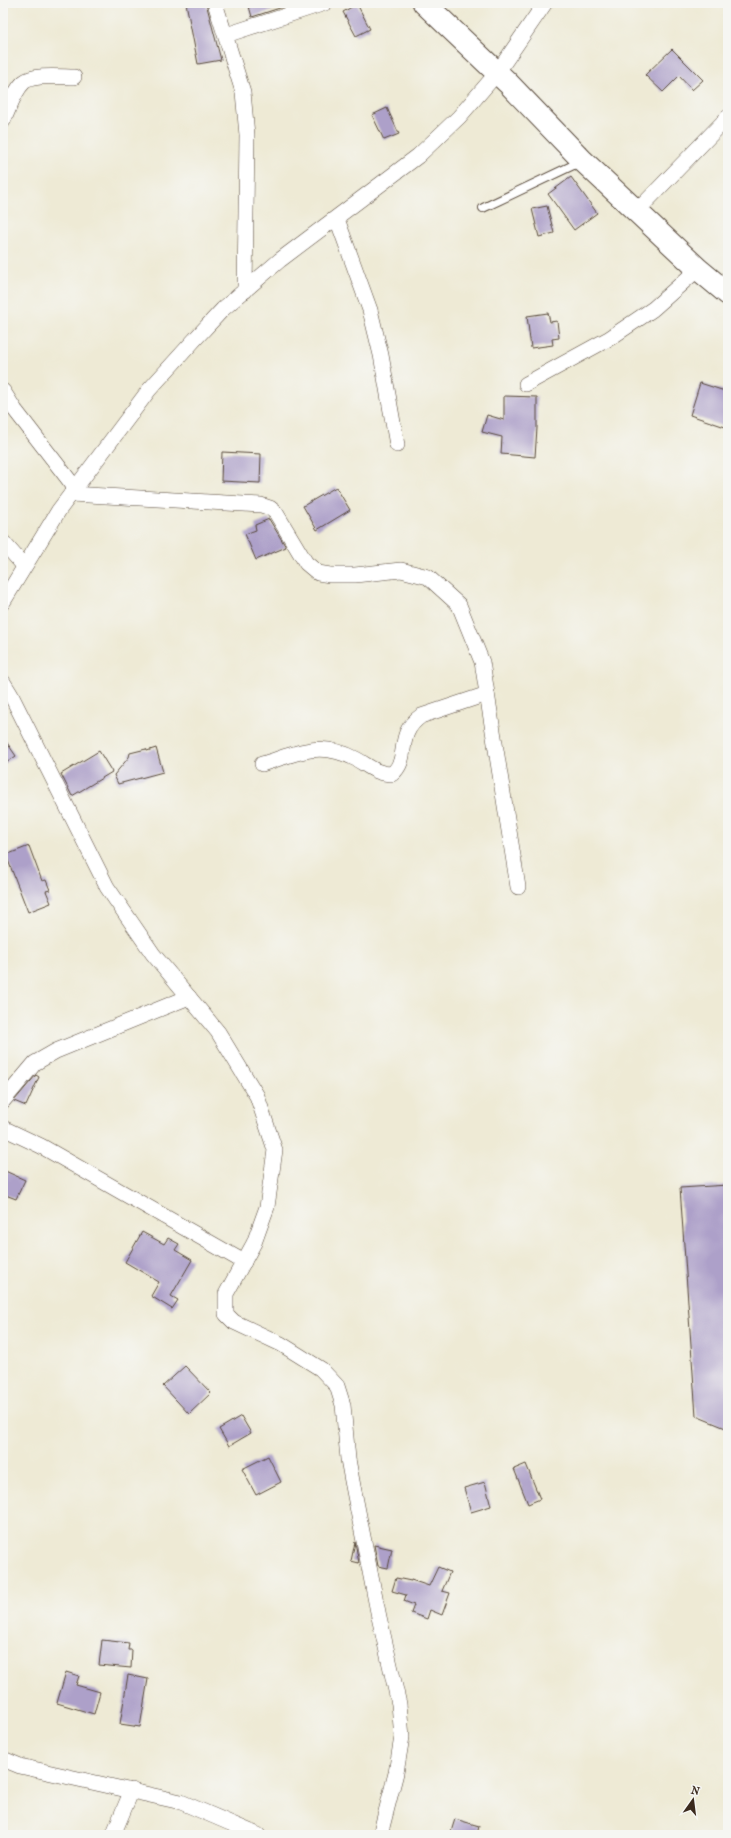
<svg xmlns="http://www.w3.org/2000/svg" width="731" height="1838" font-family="'IM FELL French Canon',serif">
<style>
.building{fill:#ada0c9}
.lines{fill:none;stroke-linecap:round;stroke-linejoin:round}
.lane-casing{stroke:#564739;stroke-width:10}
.street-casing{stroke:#564739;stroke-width:16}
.secondary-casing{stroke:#564739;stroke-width:24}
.lane{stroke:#fff;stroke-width:8}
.street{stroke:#fff;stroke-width:15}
.secondary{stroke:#fff;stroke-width:22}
</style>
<rect width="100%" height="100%" fill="#f6f6f2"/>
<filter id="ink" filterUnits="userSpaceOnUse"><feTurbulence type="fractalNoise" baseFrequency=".025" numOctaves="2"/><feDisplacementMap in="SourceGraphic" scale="8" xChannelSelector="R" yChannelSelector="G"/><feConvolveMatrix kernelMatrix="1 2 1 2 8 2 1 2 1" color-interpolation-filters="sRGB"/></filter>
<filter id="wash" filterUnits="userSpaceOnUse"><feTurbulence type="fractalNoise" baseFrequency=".012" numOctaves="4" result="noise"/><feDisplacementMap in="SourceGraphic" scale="16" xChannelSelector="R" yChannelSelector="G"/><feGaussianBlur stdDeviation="0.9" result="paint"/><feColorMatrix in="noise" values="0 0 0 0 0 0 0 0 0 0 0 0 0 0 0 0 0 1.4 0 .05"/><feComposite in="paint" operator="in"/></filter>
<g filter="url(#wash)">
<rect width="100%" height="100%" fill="#eeead5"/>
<g id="blocks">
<g class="building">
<polygon points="186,3 206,3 221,60 198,64"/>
<polygon points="248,3 295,3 252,17"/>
<polygon points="357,4 370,29 356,36 343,12"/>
<polygon points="672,49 703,80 692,90 679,76 663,92 645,75"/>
<polygon points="387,108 399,134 384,140 372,115"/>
<polygon points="571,177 597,213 574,230 548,194"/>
<polygon points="547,206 554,233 539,237 532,209"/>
<polygon points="548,313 550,322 557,321 559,338 552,339 553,345 531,348 527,316"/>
<polygon points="700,383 728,392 728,428 690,415"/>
<polygon points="504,396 537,397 537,428 535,457 501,454 502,437 482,432 487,415 504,420"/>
<polygon points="222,452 261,454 260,483 221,481"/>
<polygon points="336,487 350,510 317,530 303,506"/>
<polygon points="269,519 286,547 256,560 245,534 256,530 255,525"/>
<polygon points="3,737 16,756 3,765"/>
<polygon points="156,748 163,772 118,784 114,775 129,757 130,753 146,749 147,751"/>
<polygon points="99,751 112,772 72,796 61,774"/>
<polygon points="29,846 42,881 46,880 50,890 46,891 51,903 28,912 6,855"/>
<polygon points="36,1075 39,1077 26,1106 14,1101"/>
<polygon points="3,1170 25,1180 16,1199 3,1194"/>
<polygon points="728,1185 728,1429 696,1416 680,1188"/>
<polygon points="142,1232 164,1244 168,1238 179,1244 175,1250 192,1260 171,1296 178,1300 172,1309 151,1296 159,1282 125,1262"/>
<polygon points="185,1366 211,1393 189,1414 163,1386"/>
<polygon points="241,1416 251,1433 229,1446 219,1429"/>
<polygon points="268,1456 281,1482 256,1495 242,1469"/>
<polygon points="526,1464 540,1499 528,1504 514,1469"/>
<polygon points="485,1482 491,1506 471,1512 464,1488"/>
<polygon points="355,1542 359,1563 351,1561"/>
<polygon points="374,1545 392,1549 388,1568 378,1566"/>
<polygon points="438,1567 450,1572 442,1591 450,1593 442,1615 430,1610 427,1619 411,1613 414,1605 404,1601 406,1595 392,1591 396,1578 411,1581 411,1580 429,1586"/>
<polygon points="102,1640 129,1643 128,1650 132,1650 131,1668 99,1665"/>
<polygon points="66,1672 79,1676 76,1685 100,1692 94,1714 57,1703"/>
<polygon points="128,1675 148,1679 140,1727 120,1724"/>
<polygon points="455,1819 479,1826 477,1835 450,1835"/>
</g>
</g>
</g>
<g filter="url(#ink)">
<use href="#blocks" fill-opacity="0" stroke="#564739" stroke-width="1"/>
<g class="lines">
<g class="lane-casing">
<polyline id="lane" points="483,208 582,161"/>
</g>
<g class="street-casing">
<g id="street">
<polyline points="215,3 243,92 247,135 245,291"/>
<polyline points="226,35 325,3"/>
<path d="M3 121C9 109 14 91 24 82 34 74 61 77 74 77"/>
<polyline points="637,211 728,117"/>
<polyline points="337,219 370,310 381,355 397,445"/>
<polyline points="526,384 610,338 653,309 698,269"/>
<polyline points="3,391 15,410 76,489"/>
<polyline points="71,494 261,505 270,508 276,513 306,563 318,573 330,575 355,575 401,570 428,577 459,605 482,662 518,887"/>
<polyline points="3,542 24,566"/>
<polyline points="3,602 59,510 149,390 197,337 223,309 280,260 418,156 459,117 497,73 545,3"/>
<polyline points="3,682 11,695 107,887 153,954 218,1032 257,1096 275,1150 267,1207 254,1243 226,1294 226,1314 234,1322 281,1344 321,1369 337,1386 343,1405 348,1459 352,1481 379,1617 399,1704 402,1737 396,1773 380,1835"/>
<path d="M262 764C298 753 319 740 356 759 369 766 376 774 392 774 411 758 394 735 421 716L487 694"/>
<polyline points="3,1101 35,1063 56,1051 189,997"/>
<polyline points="3,1128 41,1146 244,1262"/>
<polyline points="3,1759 20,1766 181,1802 258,1835"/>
<polyline points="113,1835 132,1790"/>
</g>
</g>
<g class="secondary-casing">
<polyline id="secondary" points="424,3 508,83 583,161 698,269 728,294"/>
</g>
<use href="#lane" class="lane"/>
<use href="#street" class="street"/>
<use href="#secondary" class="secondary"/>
</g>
</g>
<rect width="731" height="1838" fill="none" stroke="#f6f6f2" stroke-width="16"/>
<g transform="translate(693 1800) rotate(14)" stroke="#f6f6f2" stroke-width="3" paint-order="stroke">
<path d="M0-3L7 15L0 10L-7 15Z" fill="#3b2a1e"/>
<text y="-6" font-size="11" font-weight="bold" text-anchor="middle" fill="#3b2a1e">N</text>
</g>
</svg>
